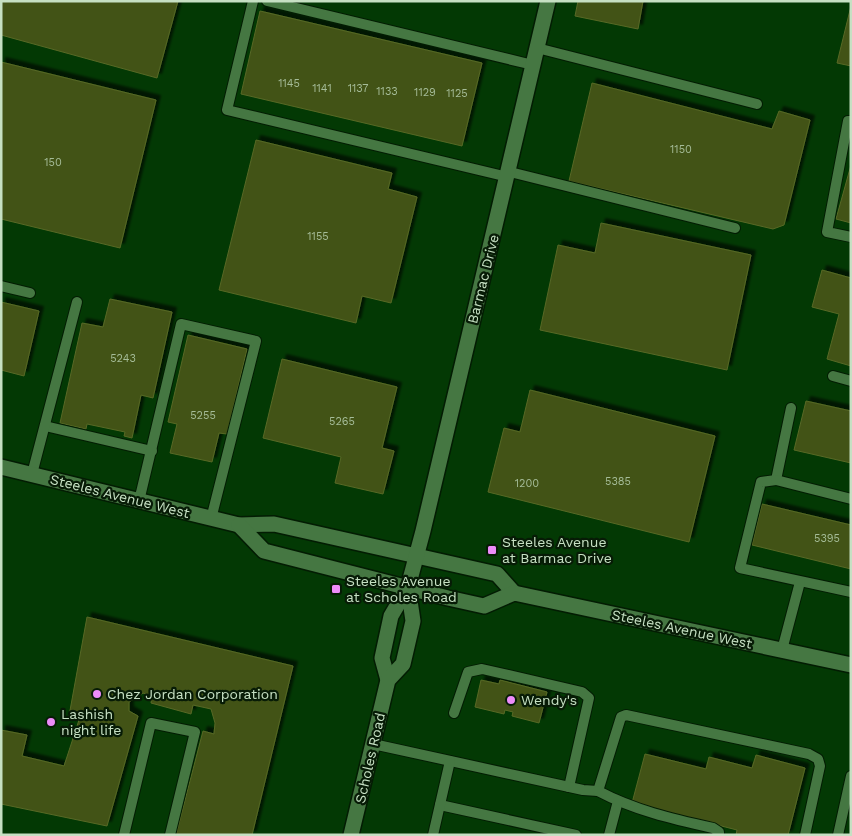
<svg xmlns="http://www.w3.org/2000/svg" width="852" height="836" font-family="'Work Sans',sans-serif">
<style>
.building{fill:#435218;stroke:#576925;filter:url(#shadow)}
.lines{fill:none;stroke-linecap:round;stroke-linejoin:round}
.lane-casing{stroke:#031c03;stroke-width:12}
.street-casing{stroke:#031c03;stroke-width:18}
.secondary-casing{stroke:#031c03;stroke-width:18}
.lane{stroke:#457742;stroke-width:10}
.street{stroke:#457742;stroke-width:15}
.secondary{stroke:#457742;stroke-width:15}
.poi-dot{fill:#ed8cf9;stroke:#071b06;stroke-width:2}
.labels{text-anchor:middle;dominant-baseline:central;stroke-width:4.5;stroke-linejoin:round;paint-order:stroke}
.number-label{font-size:11px;fill:#a5bc98}
.street-label{font-size:14px;fill:#c6e0c3;stroke:#071b06}
.poi-label{font-size:14px;fill:#c6e0c3;stroke:#071b06;text-anchor:start}
</style>
<defs>
<filter id="shadow"><feDropShadow dx="4.5" dy="-4.5" stdDeviation="1" flood-color="#0009"/></filter>
</defs>
<rect width="100%" height="100%" fill="#033904"/>
<g class="building">
<polygon points="1,1 178,1 157,78 1,35"/>
<polygon points="578,1 643,1 638,29 575,16"/>
<polygon points="851,6 851,66 837,63"/>
<polygon points="260,11 482,63 462,146 241,94"/>
<polygon points="1,62 156,100 120,248 1,219"/>
<polygon points="592,83 772,129 779,111 810,120 784,225 773,229 569,181"/>
<polygon points="256,140 392,173 388,189 417,197 391,303 362,296 356,323 219,290"/>
<polygon points="851,165 851,223 836,219"/>
<polygon points="601,223 751,255 727,370 540,330 558,245 595,253"/>
<polygon points="822,270 851,278 851,366 827,359 839,314 812,307"/>
<polygon points="110,299 172,312 153,398 141,395 132,438 124,436 125,432 87,424 86,429 60,423 82,323 103,327"/>
<polygon points="1,302 39,311 24,376 1,370"/>
<polygon points="188,335 247,349 227,434 219,433 212,462 170,453 177,424 168,422"/>
<polygon points="282,359 397,387 382,448 394,451 383,494 335,483 341,457 263,438"/>
<polygon points="530,390 715,436 689,542 488,492 504,428 520,432"/>
<polygon points="806,401 851,411 851,463 794,450"/>
<polygon points="762,504 851,525 851,569 752,545"/>
<polygon points="87,617 293,666 252,835 176,835 203,731 214,734 215,723 211,709 193,705 191,714 151,703 152,697 143,693 129,702 129,711 138,716 107,826 1,804 1,730 27,735 22,756 64,766 79,720 69,716"/>
<polygon points="481,680 499,684 500,680 547,692 539,723 512,716 513,712 505,710 504,714 475,707"/>
<polygon points="645,754 706,769 709,757 752,768 756,755 805,768 788,835 736,835 737,830 632,803"/>
</g>
<g class="lines">
<g class="lane-casing">
<g id="lane">
<polyline points="253,1 227,110 508,177"/>
<polyline points="267,1 533,65"/>
<polyline points="537,48 757,104"/>
<polyline points="851,121 848,121 827,232 851,237"/>
<polyline points="510,172 735,228"/>
<polyline points="1,286 30,293"/>
<polyline points="833,376 851,381"/>
<polyline points="791,408 776,480 761,482 740,568 851,592"/>
<polyline points="45,426 152,451"/>
<polyline points="32,474 77,302"/>
<polyline points="776,480 851,499"/>
<polyline points="139,501 181,324 256,341 211,519"/>
<polyline points="782,650 800,582"/>
<polyline points="454,713 468,672 482,669 582,692 589,698 569,787"/>
<polyline points="373,744 583,790 598,791 621,717 626,715 809,754 818,759 820,766 805,835"/>
<path d="M598 791C634 810 672 819 713 828L719 832V835"/>
<polyline points="440,805 576,835"/>
<polyline points="124,835 151,723 195,732 170,835"/>
<polyline points="433,835 450,761"/>
<polyline points="609,835 618,801"/>
<polyline points="838,835 851,776"/>
</g>
</g>
<g class="street-casing">
<g id="street">
<polyline points="388,680 382,658 391,616 408,587"/>
<polyline points="351,835 388,680 403,664 413,621 408,587"/>
</g>
</g>
<g class="secondary-casing">
<g id="secondary">
<polyline points="1,467 239,525 274,524 497,574 514,593"/>
<polyline points="239,525 264,551 448,598 484,606 514,593 851,665"/>
<polyline points="408,587 423,531 548,1"/>
</g>
</g>
<use href="#lane" class="lane"/>
<use href="#street" class="street"/>
<use href="#secondary" class="secondary"/>
</g>
<g class="poi-dot">
<rect x="487" y="545" width="10" height="10" rx="2.5"/>
<rect x="331" y="584" width="10" height="10" rx="2.5"/>
<circle cx="97" cy="694" r="5"/>
<circle cx="511" cy="700" r="5"/>
<circle cx="51" cy="722" r="5"/>
</g>
<g class="labels">
<g class="number-label">
<text x="289" y="83">1145</text>
<text x="322" y="88">1141</text>
<text x="358" y="88">1137</text>
<text x="387" y="91">1133</text>
<text x="425" y="92">1129</text>
<text x="457" y="93">1125</text>
<text x="681" y="149">1150</text>
<text x="53" y="162">150</text>
<text x="318" y="236">1155</text>
<text x="123" y="358">5243</text>
<text x="203" y="415">5255</text>
<text x="342" y="421">5265</text>
<text x="618" y="481">5385</text>
<text x="527" y="483">1200</text>
<text x="827" y="538">5395</text>
</g>
<g class="street-label">
<text transform="translate(483 279) rotate(-76)">Barmac Drive</text>
<text transform="translate(120 496) rotate(14)">Steeles Avenue West</text>
<text transform="translate(682 629) rotate(12)">Steeles Avenue West</text>
<text transform="translate(370 758) rotate(-77)">Scholes Road</text>
</g>
<g class="poi-label">
<text x="502" y="542">Steeles Avenue<tspan x="502" dy="16">at Barmac Drive</tspan></text>
<text x="346" y="581">Steeles Avenue<tspan x="346" dy="16">at Scholes Road</tspan></text>
<text x="107" y="694">Chez Jordan Corporation</text>
<text x="521" y="700">Wendy's</text>
<text x="61" y="714">Lashish<tspan x="61" dy="16">night life</tspan></text>
</g>
</g>
<rect width="852" height="836" fill="none" stroke="#c6e0c3" stroke-width="5"/>
</svg>
